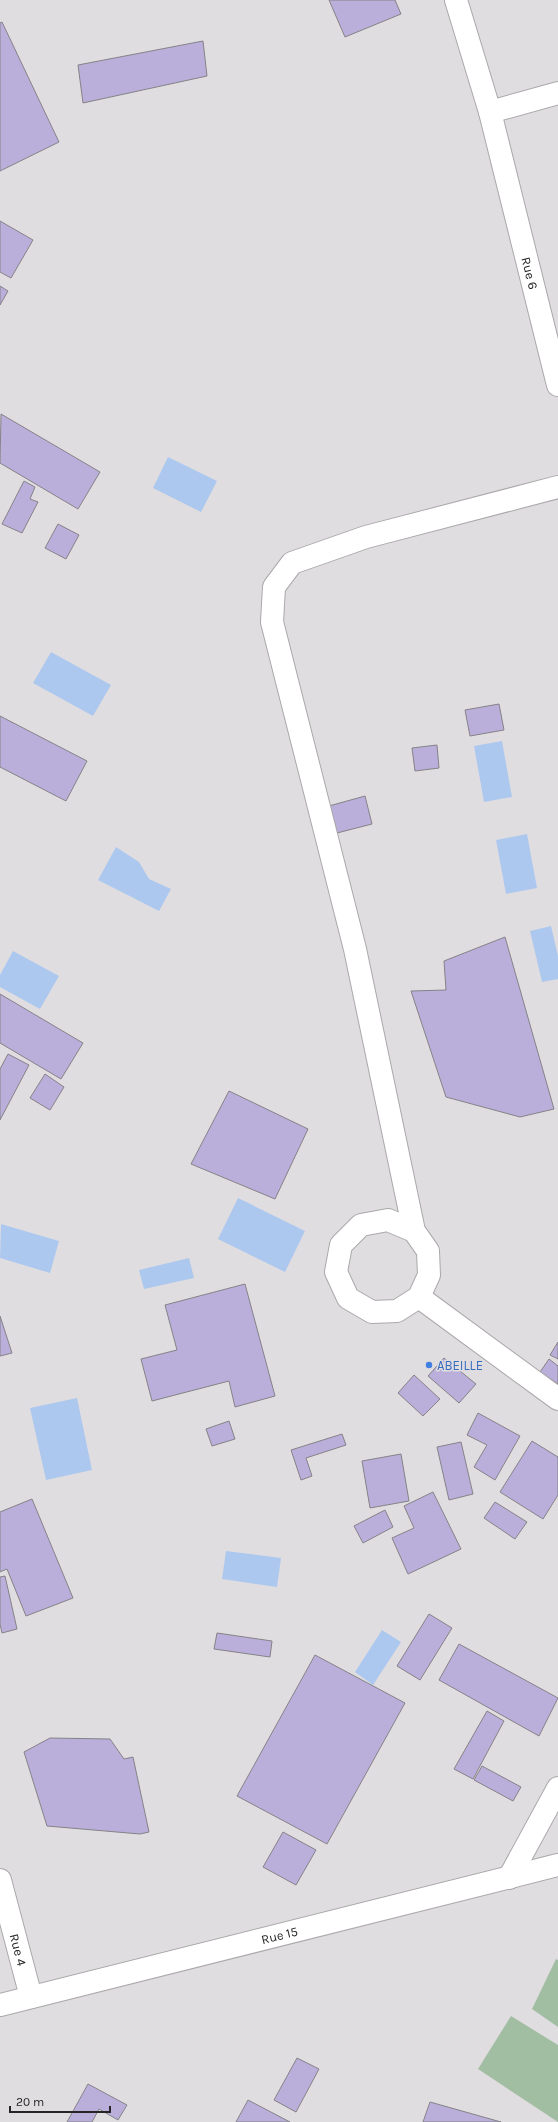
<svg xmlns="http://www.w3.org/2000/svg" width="558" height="2122" font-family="Karla,sans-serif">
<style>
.green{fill:#a1bea2}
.water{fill:#adc8ee}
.building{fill:#baafda;stroke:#848387}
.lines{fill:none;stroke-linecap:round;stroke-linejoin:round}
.minor-casing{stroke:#aba8ab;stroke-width:24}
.minor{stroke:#fff;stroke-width:22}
.shop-dot{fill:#3f7fe0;stroke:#e0dde1;stroke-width:1.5}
.labels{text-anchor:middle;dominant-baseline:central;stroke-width:3;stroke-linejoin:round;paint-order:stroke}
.street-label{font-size:13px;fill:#252526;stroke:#e0dde1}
.shop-label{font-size:13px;fill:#366cbe;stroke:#e0dde1;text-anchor:start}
</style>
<rect width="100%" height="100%" fill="#e0dde1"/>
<g class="green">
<polygon points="556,1959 558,1960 558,2027 532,2009"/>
<polygon points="511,2016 558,2045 558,2122 478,2069"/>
</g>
<g class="water">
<polygon points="168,457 217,481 201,512 153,488"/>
<polygon points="51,652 111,685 93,716 33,683"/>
<polygon points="502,741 512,797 484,802 474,746"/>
<polygon points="527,834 537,888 506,894 496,840"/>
<polygon points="116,847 139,862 149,879 171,889 159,911 98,880"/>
<polygon points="551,926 558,956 558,979 542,982 530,931"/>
<polygon points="13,951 59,976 40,1009 0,987 0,975"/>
<polygon points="238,1198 305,1231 285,1272 218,1239"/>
<polygon points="1,1224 59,1241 50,1273 0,1258"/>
<polygon points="189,1258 194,1278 144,1289 139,1270"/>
<polygon points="77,1398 92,1470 46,1480 30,1408"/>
<polygon points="226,1551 281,1558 277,1587 222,1579"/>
<polygon points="382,1630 401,1642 373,1685 355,1672"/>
</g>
<g class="building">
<polygon points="329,0 395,0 401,14 345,37"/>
<polygon points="2,22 59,142 0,171 0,23"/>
<polygon points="203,41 207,76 83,103 78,65"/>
<polygon points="0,221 33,240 11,278 0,272"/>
<polygon points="0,286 8,291 0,305"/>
<polygon points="1,414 100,472 78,509 0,463"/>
<polygon points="24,481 35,487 30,499 38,502 22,533 2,524"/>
<polygon points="58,524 79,535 66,559 45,548"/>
<polygon points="499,704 504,730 470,736 465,710"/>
<polygon points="0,716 87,761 66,801 0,767"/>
<polygon points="437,745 439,768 415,771 412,748"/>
<polygon points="365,796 372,824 337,833 329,806"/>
<polygon points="505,937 554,1109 520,1117 446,1097 411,991 446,990 444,961"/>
<polygon points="0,994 83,1043 61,1079 0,1043"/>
<polygon points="8,1054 29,1065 0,1120 0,1069"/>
<polygon points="45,1074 64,1087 50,1110 30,1098"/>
<polygon points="229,1091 308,1129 275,1199 191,1164"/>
<polygon points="245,1284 275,1396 235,1407 229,1381 152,1401 141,1359 177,1350 165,1305"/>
<polygon points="0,1316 12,1353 0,1356"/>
<polygon points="558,1342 558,1359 550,1355"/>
<polygon points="444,1358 476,1384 459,1403 428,1376"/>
<polygon points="549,1359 558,1366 558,1384 540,1372"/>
<polygon points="414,1375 440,1399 423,1416 398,1393"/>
<polygon points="478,1413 520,1436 495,1480 474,1467 487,1445 467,1435"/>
<polygon points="229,1421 235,1439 212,1446 206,1429"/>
<polygon points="342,1434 346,1445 306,1458 312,1476 301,1480 291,1450"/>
<polygon points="532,1441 558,1457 558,1495 543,1519 500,1492"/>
<polygon points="461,1442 473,1494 449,1500 437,1447"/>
<polygon points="401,1454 409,1501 370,1508 362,1461"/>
<polygon points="433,1492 461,1549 408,1574 392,1538 414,1528 404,1506"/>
<polygon points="32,1499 73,1598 26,1616 7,1569 0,1572 0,1512"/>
<polygon points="495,1502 527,1522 515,1539 484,1518"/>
<polygon points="385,1510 393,1527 363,1543 354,1526"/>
<polygon points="5,1576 17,1629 2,1633 0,1624 0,1577"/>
<polygon points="429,1614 452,1628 420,1680 397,1666"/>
<polygon points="217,1633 272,1641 270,1657 214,1649"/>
<polygon points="459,1644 558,1698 539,1736 439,1680"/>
<polygon points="315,1655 405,1703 327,1844 237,1796"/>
<polygon points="487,1711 504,1721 473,1779 454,1769"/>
<polygon points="50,1738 110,1739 124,1759 133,1757 149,1832 140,1834 47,1826 24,1752"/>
<polygon points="482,1766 521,1787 513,1801 474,1780"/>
<polygon points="283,1832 316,1850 296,1885 263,1867"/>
<polygon points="297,2058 319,2069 296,2112 274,2100"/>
<polygon points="88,2084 127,2105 118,2120 99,2109 92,2122 67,2122"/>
<polygon points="248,2100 290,2122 236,2122"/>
<polygon points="430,2102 501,2122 423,2122"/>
</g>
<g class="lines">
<g class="minor-casing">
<g id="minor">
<path id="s1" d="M456 0 490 112 558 385"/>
<polyline points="490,112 558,93"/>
<polyline points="414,1231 388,1220 361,1225 341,1245 336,1272 348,1298 372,1312 397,1311 419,1297 429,1275 428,1251 414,1231 355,949 272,622 274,587 292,563 366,537 558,487"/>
<polyline points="419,1297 558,1399"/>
<polyline points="509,1878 558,1788"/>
<path id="s2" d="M0 1880 31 1997"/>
<path id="s3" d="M0 2005 558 1865"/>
</g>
</g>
<use href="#minor" class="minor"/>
</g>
<circle class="shop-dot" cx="429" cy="1365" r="4"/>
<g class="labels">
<g class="street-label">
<text stroke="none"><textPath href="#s1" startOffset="283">Rue 6</textPath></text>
<text stroke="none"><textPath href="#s3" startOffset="288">Rue 15</textPath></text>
<text stroke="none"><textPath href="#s2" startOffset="72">Rue 4</textPath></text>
</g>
<g class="shop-label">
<text x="437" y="1365">ABEILLE</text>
</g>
</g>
<path d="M10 2106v6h100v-6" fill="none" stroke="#252526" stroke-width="2"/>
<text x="16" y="2106" font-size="12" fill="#252526" stroke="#e0dde1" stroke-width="3" paint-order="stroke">20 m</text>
</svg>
